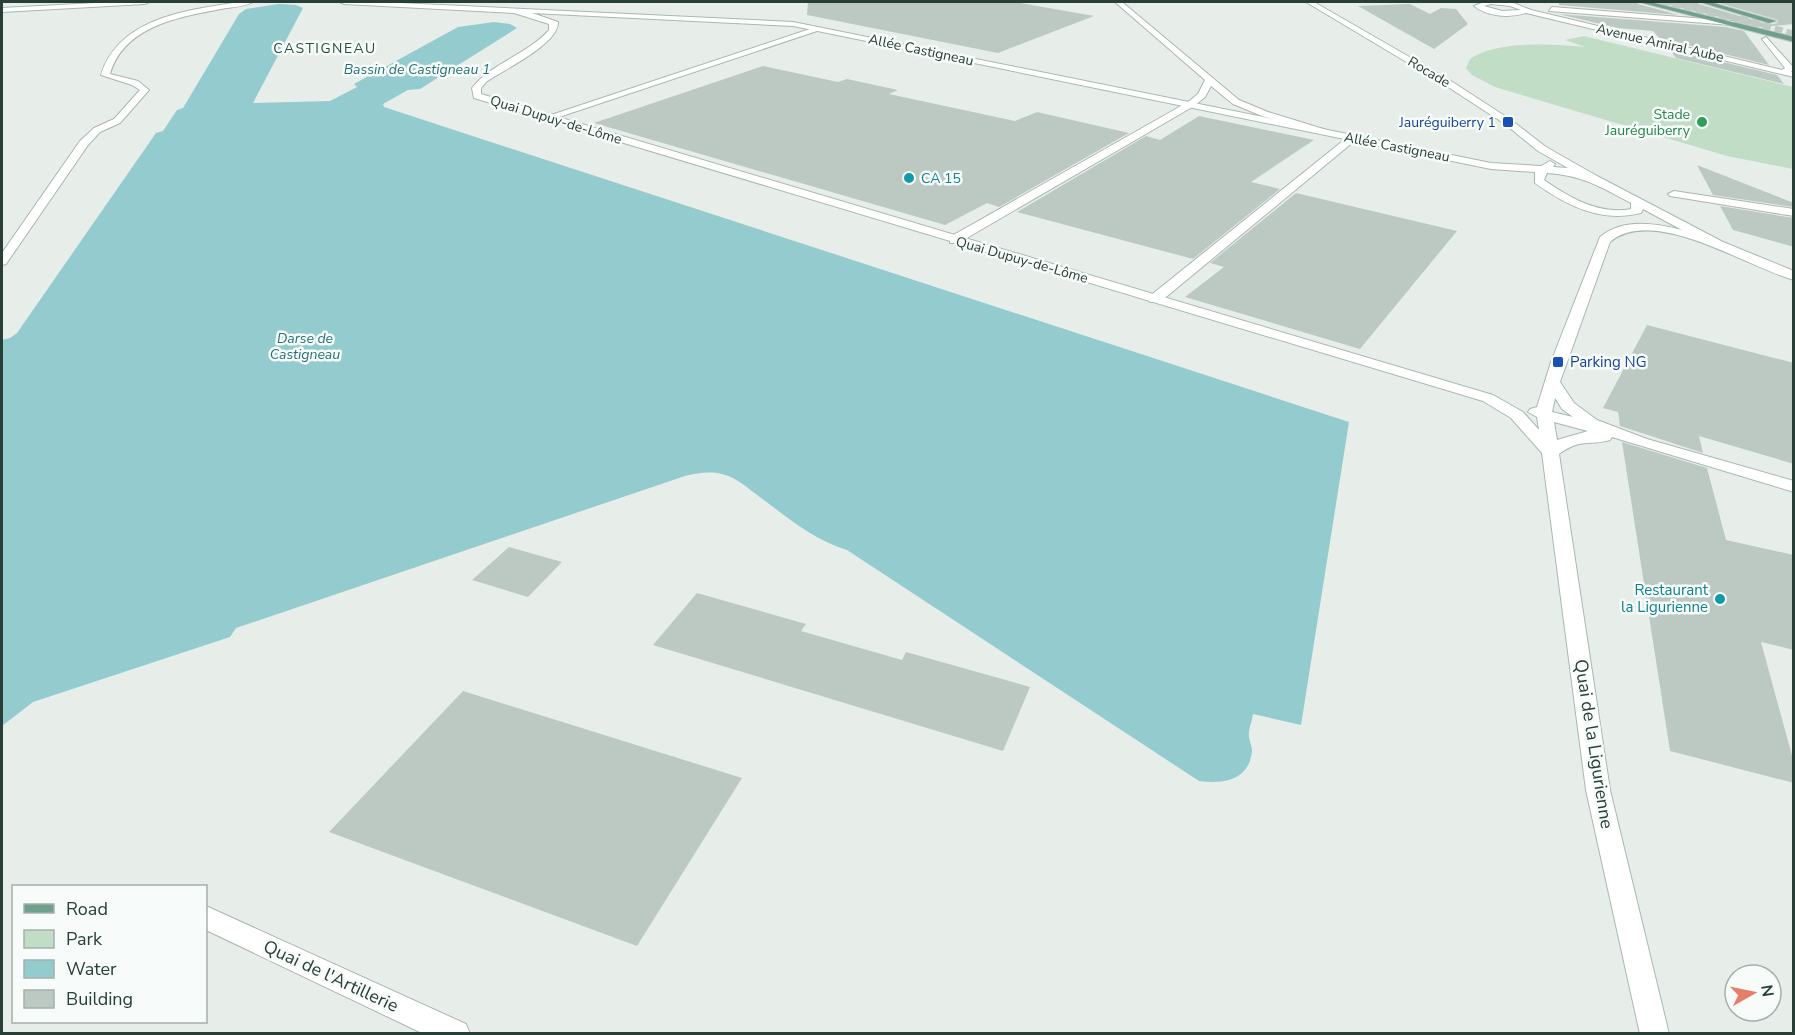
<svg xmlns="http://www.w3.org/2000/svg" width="1795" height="1035" font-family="'Nunito Sans',sans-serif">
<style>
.green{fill:#c2ddc6}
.water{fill:#94cbce}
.building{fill:#bcc9c3}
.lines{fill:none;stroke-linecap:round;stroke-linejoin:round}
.highway-tunnel{stroke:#c1cbc6;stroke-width:8;stroke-dasharray:8 4;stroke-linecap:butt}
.street-casing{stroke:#aab6b0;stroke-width:2}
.secondary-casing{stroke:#a6b9b0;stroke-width:2}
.primary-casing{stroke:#c3c9c7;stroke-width:2}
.street{fill:#fff;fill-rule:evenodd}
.secondary{fill:#fff;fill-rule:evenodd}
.primary{fill:#6fa08e;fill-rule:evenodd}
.transit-dot{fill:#1a4fb4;stroke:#f7fbf9;stroke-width:2}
.leisure-dot{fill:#2e9e5b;stroke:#f7fbf9;stroke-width:2}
.culture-dot{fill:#0f9aa8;stroke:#f7fbf9;stroke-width:2}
.labels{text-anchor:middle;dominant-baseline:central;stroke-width:5;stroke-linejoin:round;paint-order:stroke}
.far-street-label{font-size:14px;fill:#273f36;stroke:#f7fbf9}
.far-neighbourhood-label{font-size:14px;letter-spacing:1.5px;fill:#245041;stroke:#f7fbf9}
.far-water-label{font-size:14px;font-style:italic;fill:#257277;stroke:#f7fbf9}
.far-leisure-label{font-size:14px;fill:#27864d;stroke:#f7fbf9;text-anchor:end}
.far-transit-label{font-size:14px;fill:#164399;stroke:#f7fbf9;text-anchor:end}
.far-culture-label{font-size:14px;fill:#0d838f;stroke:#f7fbf9;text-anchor:start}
.transit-label{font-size:15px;fill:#164399;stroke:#f7fbf9;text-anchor:start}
.culture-label{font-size:15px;fill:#0d838f;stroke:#f7fbf9;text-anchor:end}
.near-street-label{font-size:18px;fill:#273f36;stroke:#f7fbf9}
</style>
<rect width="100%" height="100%" fill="#e7eeea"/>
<path class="green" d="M1584 36 1793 87V169L1727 156 1495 87 1472 75 1466 68 1470 59C1496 40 1554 44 1585 47L1565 40Z"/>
<path class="water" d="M279 4 296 5 303 8 253 103 330 101 357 87 354 84 458 27 494 22 510 24 517 28 420 89 408 90 383 104 384 107 1349 422 1301 725 1253 714C1252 721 1248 730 1249 737 1250 743 1252 746 1252 751 1249 781 1223 784 1199 781L847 550C814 540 788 518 761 498 749 489 736 477 722 474 709 471 698 473 685 476L236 628 230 637 33 702 2 726V340L10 338 17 333 156 133 163 131 177 110 183 108 239 14 246 9Z"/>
<g class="building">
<polygon points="808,2 1014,2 1094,16 998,53 807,15"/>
<polygon points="1559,2 1637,2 1638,4 1679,15 1559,5"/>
<polygon points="1657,2 1698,2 1699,4 1770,25 1777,23 1778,20 1716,2 1794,2 1794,24 1761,27"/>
<polygon points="1410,4 1430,14 1441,8 1456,9 1468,24 1434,49 1358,6"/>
<polygon points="1558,14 1726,27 1744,31 1769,65 1659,38 1653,31 1618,28"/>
<polygon points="1669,49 1777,75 1784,84 1676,58"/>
<polygon points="763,66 838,82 847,79 898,90 889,94 1015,121 1037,112 1129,133 999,207 987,203 945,225 594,123"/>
<polygon points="1199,116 1314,140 1251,182 1280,189 1193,259 1017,212 1146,136 1160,140"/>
<polygon points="1697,165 1794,203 1794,207 1713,195"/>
<polygon points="1296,193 1457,231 1360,349 1185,297 1224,267 1210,263"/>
<polygon points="1720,206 1794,218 1794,247 1733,230"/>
<polygon points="1647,325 1794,363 1794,464 1699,436 1703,453 1620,426 1618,412 1603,408"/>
<polygon points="1622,442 1707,468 1726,540 1794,555 1794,650 1761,642 1794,763 1794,783 1670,751"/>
<polygon points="509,547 562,562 528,597 472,580"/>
<polygon points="697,593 806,624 801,631 902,660 906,652 1030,687 1003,751 653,645"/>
<polygon points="463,691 742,778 637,946 329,832"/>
</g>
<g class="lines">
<g class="highway-tunnel">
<polyline points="1661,2 1751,28"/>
<polyline points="1740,19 1794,35"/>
</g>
<g class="street-casing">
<g id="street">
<path d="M239 2H253C244 7 231 7 221 9 179 17 124 26 110 74L138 81 149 90 120 123 100 132 88 145 6 264 2 265V253L80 141 94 128 114 119 140 90 132 85 101 75C119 17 189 10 239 2Z"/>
<polygon points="1115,2 1122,2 1239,100 1268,112 1333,132 1328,135 1262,116 1233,104 1211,86 1205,97 1194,106 958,243 950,243 950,237 1188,102 1198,94 1205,80"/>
<path d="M1484 2H1511L1531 10 1782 70 1785 68 1762 39 1766 37 1794 68 1791 72H1794V77L1526 13C1509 18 1488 17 1474 6ZM1491 4 1510 6 1521 10 1502 11 1484 6Z"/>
<polygon points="1552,7 1732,21 1736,23 1732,25 1549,11"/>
<polygon points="816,27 823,29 550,120 542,118"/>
<polygon points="1349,136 1358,138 1160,302 1150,302 1148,299 1150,296"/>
<polygon points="1674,191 1794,209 1794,216 1670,196 1668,194"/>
<polygon points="206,906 466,1024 470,1034 424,1034 206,930"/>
</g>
</g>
<g class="secondary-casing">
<g id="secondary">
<polygon points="115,2 149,2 145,4 2,12 2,8"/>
<path d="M340 2H378L793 22 1491 163 1541 166 1550 161 1555 164 1553 167 1568 168 1538 151 1505 124 1445 85 1306 2H1314L1451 81 1511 120 1546 147 1597 176 1723 242 1794 271V280C1747 267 1653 205 1610 242L1560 382 1574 403 1597 420 1647 439 1794 481V492L1612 437 1610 440C1588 446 1581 438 1559 454L1610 790 1669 1034H1640L1586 790 1542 453 1511 418 1483 401 474 98 472 88C491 63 527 55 549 30V24L514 13 344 4ZM532 13 793 26 1491 169 1535 172V183C1567 206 1601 223 1641 213L1643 209 1682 230C1654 223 1623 218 1600 237L1551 362 1537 407 1530 409 1528 412 1537 417 1539 430 1523 412 1493 395 481 94V88L486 82C503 70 559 44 558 22ZM1547 173C1581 175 1601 187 1631 203V209C1599 215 1570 198 1544 180ZM1555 398 1562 409 1573 417 1552 412ZM1554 422 1584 430 1588 431 1557 440Z"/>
</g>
</g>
<g class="primary-casing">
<g id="primary">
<polygon points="1639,2 1650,2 1794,37 1794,42"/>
<polygon points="1700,2 1710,2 1776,21 1769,23"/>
</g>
</g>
<use href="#street" class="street"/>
<use href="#secondary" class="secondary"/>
<use href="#primary" class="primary"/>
</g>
<g class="transit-dot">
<rect x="1502" y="116" width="12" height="12" rx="3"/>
<rect x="1552" y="356" width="12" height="12" rx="3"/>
</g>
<circle class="leisure-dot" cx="1702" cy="122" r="6"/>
<g class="culture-dot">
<circle cx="909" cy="178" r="6"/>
<circle cx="1720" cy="599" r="6"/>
</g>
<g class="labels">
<g class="far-street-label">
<text transform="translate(1660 43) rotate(13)">Avenue Amiral Aube</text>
<text transform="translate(921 50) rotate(12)">Allée Castigneau</text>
<text transform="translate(1429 72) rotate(31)">Rocade</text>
<text transform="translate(556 120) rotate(17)">Quai Dupuy-de-Lôme</text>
<text transform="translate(1397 147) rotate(11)">Allée Castigneau</text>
<text transform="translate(1022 260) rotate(16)">Quai Dupuy-de-Lôme</text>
</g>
<g class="far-neighbourhood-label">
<text x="325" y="48">CASTIGNEAU</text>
</g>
<g class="far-water-label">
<text x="417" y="69">Bassin de Castigneau 1</text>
<text x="305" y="338">Darse de<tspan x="305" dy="16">Castigneau</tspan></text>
</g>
<g class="far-leisure-label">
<text x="1690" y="114">Stade<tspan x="1690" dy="16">Jauréguiberry</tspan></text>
</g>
<g class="far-transit-label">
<text x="1496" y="122">Jauréguiberry 1</text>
</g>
<g class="far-culture-label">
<text x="921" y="178">CA 15</text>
</g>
<g class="transit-label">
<text x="1570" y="362">Parking NG</text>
</g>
<g class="culture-label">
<text x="1708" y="590">Restaurant<tspan x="1708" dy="17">la Ligurienne</tspan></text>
</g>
<g class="near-street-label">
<text transform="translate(1594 744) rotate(81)">Quai de la Ligurienne</text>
<text transform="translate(331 976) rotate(25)">Quai de l'Artillerie</text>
</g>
</g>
<rect width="1795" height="1035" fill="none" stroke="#273f36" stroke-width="6"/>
<rect x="12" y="885" width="195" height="138" fill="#f7fbf9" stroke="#a4b0ab" stroke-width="1.5"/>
<rect x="24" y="904" width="30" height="9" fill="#6fa08e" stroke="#a4b0ab" stroke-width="1.5"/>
<text x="66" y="915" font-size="18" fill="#273f36">Road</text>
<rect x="24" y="930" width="30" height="18" fill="#c2ddc6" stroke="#a4b0ab" stroke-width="1.5"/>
<text x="66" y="945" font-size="18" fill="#273f36">Park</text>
<rect x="24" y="960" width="30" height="18" fill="#94cbce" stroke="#a4b0ab" stroke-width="1.5"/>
<text x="66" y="975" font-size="18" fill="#273f36">Water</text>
<rect x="24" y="990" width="30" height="18" fill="#bcc9c3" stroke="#a4b0ab" stroke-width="1.5"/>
<text x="66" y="1005" font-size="18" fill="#273f36">Building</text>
<g transform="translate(1753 993) rotate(81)"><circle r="28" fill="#f7fbf9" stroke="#a4b0ab" stroke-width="1.5"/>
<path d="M0-4.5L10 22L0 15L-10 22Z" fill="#e77e6c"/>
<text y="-9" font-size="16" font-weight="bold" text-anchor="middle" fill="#273f36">N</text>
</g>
</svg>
